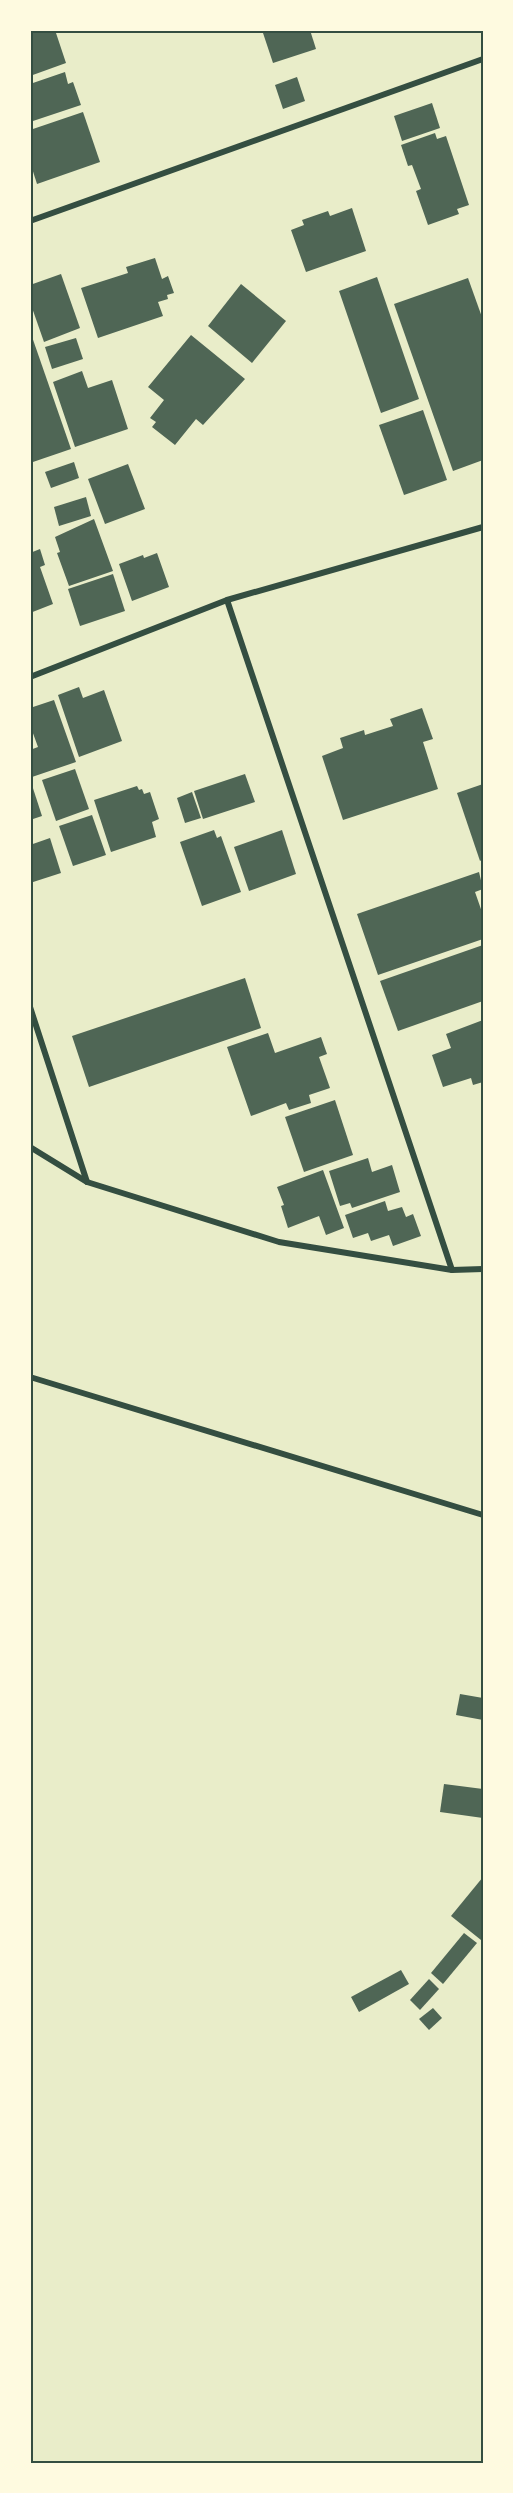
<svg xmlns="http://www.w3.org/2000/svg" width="513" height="2493" font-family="'Playfair Display',serif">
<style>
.building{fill:#4f6655}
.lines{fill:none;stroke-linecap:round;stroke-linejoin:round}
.minor{stroke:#344e41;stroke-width:6}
.neatline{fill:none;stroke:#344e41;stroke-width:2}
</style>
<rect width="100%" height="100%" fill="#e9edc9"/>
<g class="building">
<polygon points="30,30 55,30 66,63 30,76"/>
<polygon points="262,30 310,30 316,49 273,63"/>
<polygon points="65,72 68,84 73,82 81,105 30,122 30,84"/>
<polygon points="297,77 305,101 283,109 275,85"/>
<polygon points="432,103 440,128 402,141 394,116"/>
<polygon points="83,112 100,162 37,184 30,162 30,130"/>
<polygon points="435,133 437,139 446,136 469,205 457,209 459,214 428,225 416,191 421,189 412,165 408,166 401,145"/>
<polygon points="352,208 366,251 306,272 291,230 304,225 302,220 328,211 330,216"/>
<polygon points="155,258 162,279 168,276 174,293 167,295 168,299 158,302 163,316 98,338 81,288 128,273 126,267"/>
<polygon points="61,274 80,328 44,342 30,302 30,285"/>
<polygon points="377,277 419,399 381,413 339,291"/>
<polygon points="468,278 483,320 483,460 453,471 394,304"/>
<polygon points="241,284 286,321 252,363 208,326"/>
<polygon points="30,331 71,449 30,463"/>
<polygon points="191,335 245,379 203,425 196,419 175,445 152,427 156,422 150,418 164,400 148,387"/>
<polygon points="76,338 83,359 52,369 45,347"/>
<polygon points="82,371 88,388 112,380 128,429 75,447 53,382"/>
<polygon points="423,410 447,480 404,495 379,425"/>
<polygon points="74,462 79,478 51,488 45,472"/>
<polygon points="128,464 145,509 105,524 88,479"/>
<polygon points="86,497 91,516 59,526 54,507"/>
<polygon points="94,519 113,571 69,586 57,553 60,552 55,537"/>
<polygon points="40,549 45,565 40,567 53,604 30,613 30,553"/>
<polygon points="157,553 169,587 132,601 119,564 143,555 144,558"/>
<polygon points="113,574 125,611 80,626 68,589"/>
<polygon points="79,687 83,698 104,690 122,741 79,757 58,695"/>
<polygon points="54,700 76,762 32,777 30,750 38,747 30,725 30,708"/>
<polygon points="422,708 433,739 423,742 438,789 343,820 322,756 343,748 340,738 364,730 365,735 393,726 390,719"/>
<polygon points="75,769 89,809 56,821 42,780"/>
<polygon points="245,774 255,802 203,819 194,791"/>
<polygon points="30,779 42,816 30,820"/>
<polygon points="483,784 483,859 480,861 457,793"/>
<polygon points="137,786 139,790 142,789 144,794 150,792 159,819 152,822 156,837 111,852 94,800"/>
<polygon points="192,792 201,818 185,823 177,798"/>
<polygon points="92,815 106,855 73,866 59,826"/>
<polygon points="214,830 217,838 221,836 241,892 202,906 180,842"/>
<polygon points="282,830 296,874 249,891 234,847"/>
<polygon points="50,838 61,873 30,883 30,845"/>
<polygon points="479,872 483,889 475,892 483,915 483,939 378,975 357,914"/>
<polygon points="483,945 483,1001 398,1031 380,981"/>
<polygon points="245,978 261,1028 89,1087 72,1036"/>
<polygon points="483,1020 483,1082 473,1085 471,1078 443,1087 432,1055 451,1048 446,1034"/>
<polygon points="268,1033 275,1053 321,1037 327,1054 319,1057 330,1088 309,1095 311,1103 289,1110 286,1103 251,1116 227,1047"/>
<polygon points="335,1100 353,1155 304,1172 285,1117"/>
<polygon points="368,1158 372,1172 392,1165 400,1192 352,1208 350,1203 340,1206 329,1171"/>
<polygon points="323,1170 344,1228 326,1235 319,1216 288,1228 281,1206 284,1205 277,1187"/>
<polygon points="385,1201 388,1211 402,1207 406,1217 413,1214 421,1236 393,1246 389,1235 371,1241 368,1233 353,1238 345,1215"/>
<polygon points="460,1694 483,1698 483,1720 456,1715"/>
<polygon points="444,1784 483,1789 483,1818 440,1812"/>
<polygon points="483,1877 483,1938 481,1940 451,1916"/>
<polygon points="464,1933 477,1943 443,1984 431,1973"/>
<polygon points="401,1970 409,1984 359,2012 351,1997"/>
<polygon points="429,1979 439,1989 420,2010 410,2000"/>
<polygon points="433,2008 442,2018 429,2030 419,2019"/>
</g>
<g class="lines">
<g class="minor">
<polyline points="30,221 483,59"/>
<polyline points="227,600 452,1270"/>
<polyline points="30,677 227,600 483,527"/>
<polyline points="30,1007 87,1182"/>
<polyline points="30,1147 87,1182 279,1242 452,1270 483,1269"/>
<polyline points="30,1377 483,1515"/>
</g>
</g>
<rect width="513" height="2493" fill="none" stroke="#fefae0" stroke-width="63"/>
<rect x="32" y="32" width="450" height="2430" class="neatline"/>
</svg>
